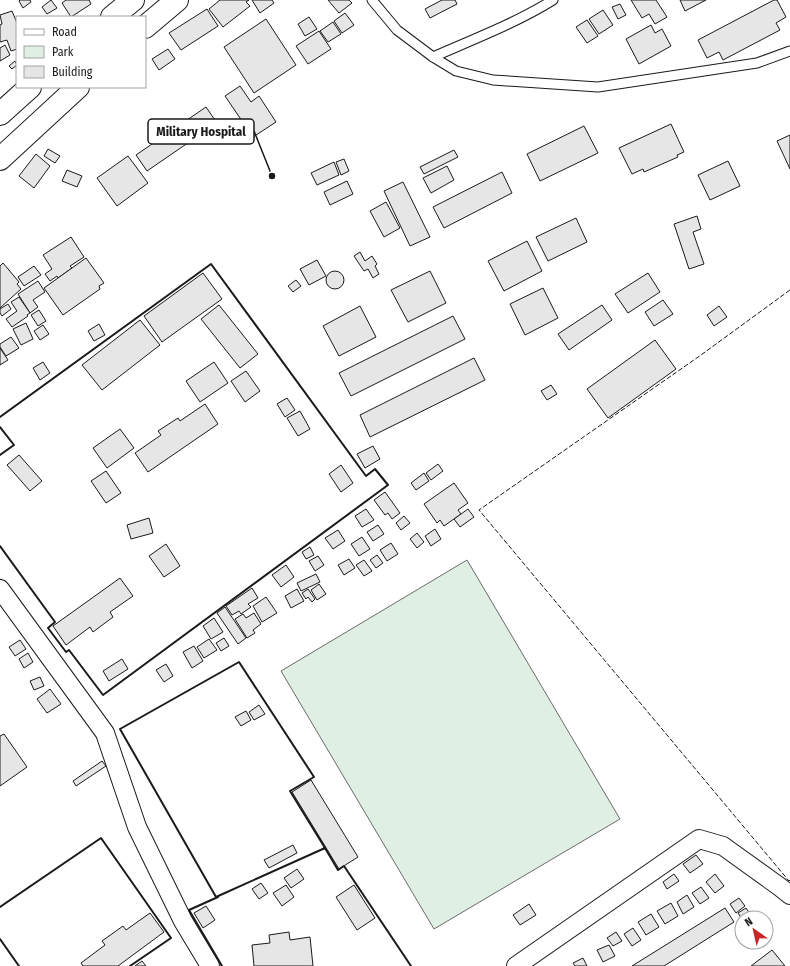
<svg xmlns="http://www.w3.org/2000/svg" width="790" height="966" font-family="'Fira Sans Condensed',sans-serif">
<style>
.green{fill:#e0efe3;stroke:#6a6a6a}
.building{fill:#e6e6e6;stroke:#1a1a1a}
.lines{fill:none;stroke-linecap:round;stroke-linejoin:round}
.lane-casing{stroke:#1a1a1a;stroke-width:11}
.street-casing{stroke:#1a1a1a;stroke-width:20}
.secondary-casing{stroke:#1a1a1a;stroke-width:24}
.lane{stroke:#fff;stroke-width:9}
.street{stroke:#fff;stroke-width:18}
.secondary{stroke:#fff;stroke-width:22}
.fence{stroke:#1a1a1a;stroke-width:1;stroke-dasharray:5 2;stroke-linecap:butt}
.wall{stroke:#1a1a1a;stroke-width:2}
.leader{fill:none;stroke:#1a1a1a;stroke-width:1.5}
.callout-dot{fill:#1a1a1a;stroke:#fff;stroke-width:1.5}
.callout{fill:#fff;stroke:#1a1a1a;stroke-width:1.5}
.callout-label{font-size:13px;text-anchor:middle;font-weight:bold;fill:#1a1a1a}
</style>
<rect width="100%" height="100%" fill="#fff"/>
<polygon class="green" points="467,560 620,819 434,929 281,671"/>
<g class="building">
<polygon points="20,0 30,0 31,2 23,8 19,1"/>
<polygon points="51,0 57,8 47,14 42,7"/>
<polygon points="66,0 89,0 91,4 71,17 62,3"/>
<polygon points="220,0 249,0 246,2 250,6 223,27 209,9"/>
<polygon points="252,0 272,0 274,3 260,13"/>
<polygon points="328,0 349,0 352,3 339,13"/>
<polygon points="442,0 455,0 457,4 430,18 425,9"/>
<polygon points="631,0 656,0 667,17 655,24 649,14 642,18"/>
<polygon points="680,0 706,0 685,11"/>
<polygon points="774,0 777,0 786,17 776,23 780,30 723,60 719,52 707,58 698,40"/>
<polygon points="620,4 626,15 618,19 612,7"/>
<polygon points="207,9 218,26 181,50 169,33"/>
<polygon points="603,10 613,25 599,34 589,19"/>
<polygon points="12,11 17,23 17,49 11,51 7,40 0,42 0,25 2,24 0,15"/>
<polygon points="345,13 354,25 342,33 334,21"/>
<polygon points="309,17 317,29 305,36 298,24"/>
<polygon points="266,19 296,65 254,93 224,47"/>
<polygon points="587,20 598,36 587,43 576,27"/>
<polygon points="333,22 341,34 328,42 320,31"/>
<polygon points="651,25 655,33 662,29 671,46 639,64 626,39"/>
<polygon points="319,31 331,49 308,64 296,46"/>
<polygon points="5,45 10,55 0,61 0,48"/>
<polygon points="168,49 175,59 159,70 152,59"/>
<polygon points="15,61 17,65 12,69 9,66"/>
<polygon points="240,86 251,102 259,96 276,122 253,137 225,96"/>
<polygon points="206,107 217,123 147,171 136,155"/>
<polygon points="671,124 684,152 677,155 678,157 644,172 643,169 632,174 619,148"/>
<polygon points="584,126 598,153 540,181 527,154"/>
<polygon points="790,135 790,169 777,141"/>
<polygon points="48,149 60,156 55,163 44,156"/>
<polygon points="454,150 458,157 424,174 420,167"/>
<polygon points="36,154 50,166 34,188 19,176"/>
<polygon points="128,156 148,183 117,206 97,178"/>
<polygon points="344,159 349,171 341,175 336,162"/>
<polygon points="728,161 740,186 710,200 698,175"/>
<polygon points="334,162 339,175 317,185 311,173"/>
<polygon points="447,166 454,180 431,193 423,178"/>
<polygon points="67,170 82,176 77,187 62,181"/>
<polygon points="502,172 512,193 444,228 433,207"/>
<polygon points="347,181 353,194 330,205 324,192"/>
<polygon points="403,182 430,237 410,246 384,191"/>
<polygon points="386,202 400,228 384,237 370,211"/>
<polygon points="697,216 701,229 693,232 704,264 689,269 674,224"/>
<polygon points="576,218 587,242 548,261 536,237"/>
<polygon points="71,237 84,257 70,266 72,268 58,278 57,276 50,281 45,274 52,269 43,255"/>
<polygon points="527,241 542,271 504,291 488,261"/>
<polygon points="360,252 365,261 372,256 377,264 375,266 379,274 373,278 368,269 364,271 354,256"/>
<polygon points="86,258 104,283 99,286 100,289 63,315 44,288"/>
<polygon points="317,260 326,276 309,285 300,269"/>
<polygon points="3,263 19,282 17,284 21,289 0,308 0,266"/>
<polygon points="34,266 41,275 24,286 18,277"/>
<circle cx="335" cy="280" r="9"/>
<polygon points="430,271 446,303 408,322 391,290"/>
<polygon points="203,273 222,299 162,342 144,316"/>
<polygon points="648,273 660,292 628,313 615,294"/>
<polygon points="296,280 301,286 293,292 288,286"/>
<polygon points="38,281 45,292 33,300 38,307 30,313 18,294"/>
<polygon points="543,288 558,318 525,335 510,304"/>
<polygon points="19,297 30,313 27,315 28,316 12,327 6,319 17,311 11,302"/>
<polygon points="663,300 673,314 654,326 645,312"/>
<polygon points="8,304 11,309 2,316 0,313 0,309"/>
<polygon points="219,305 258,354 240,368 201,319"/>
<polygon points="602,305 612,320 569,350 558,334"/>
<polygon points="360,306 376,337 339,356 323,326"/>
<polygon points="719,306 727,317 714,326 707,315"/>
<polygon points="39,310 46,321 38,326 31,315"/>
<polygon points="453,316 465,339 351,396 339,373"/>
<polygon points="140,320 160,345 102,390 82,365"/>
<polygon points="26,323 33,339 21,345 13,329"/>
<polygon points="99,324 105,335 94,341 88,331"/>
<polygon points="43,325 49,334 40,340 34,331"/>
<polygon points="11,337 19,348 6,356 0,347 0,344"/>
<polygon points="655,340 676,369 608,418 587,389"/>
<polygon points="0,348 8,360 0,365"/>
<polygon points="474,358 485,380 370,437 360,415"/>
<polygon points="43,362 50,373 40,380 33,368"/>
<polygon points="214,362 228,383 200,402 186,381"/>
<polygon points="246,371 260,391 245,402 231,381"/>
<polygon points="551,385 557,394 547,400 541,391"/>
<polygon points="287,398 295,410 285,417 277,404"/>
<polygon points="205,404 218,424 148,472 135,453 161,435 158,431 178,418 180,421"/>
<polygon points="300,411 310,429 298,436 287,418"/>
<polygon points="120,429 134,448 107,468 93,448"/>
<polygon points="373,446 380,459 365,468 357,454"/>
<polygon points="19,455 42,481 30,491 7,465"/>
<polygon points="438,464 443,471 431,480 426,473"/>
<polygon points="341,465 353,483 341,492 329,474"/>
<polygon points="106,471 121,493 106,503 91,481"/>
<polygon points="424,473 429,481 416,490 411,483"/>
<polygon points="454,483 468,503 458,510 461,514 444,526 440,520 437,523 424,504"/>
<polygon points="385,492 400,513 392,519 388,513 385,515 374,500"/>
<polygon points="366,509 374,520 362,527 355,516"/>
<polygon points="468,509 474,517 460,527 454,519"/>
<polygon points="404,516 410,523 401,530 396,523"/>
<polygon points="149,518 153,533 131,539 127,525"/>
<polygon points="378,525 384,534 373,541 367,532"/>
<polygon points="435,529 441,539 431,546 425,536"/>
<polygon points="338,530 345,541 333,549 325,538"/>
<polygon points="417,533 424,542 417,548 410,539"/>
<polygon points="362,537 370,549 359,556 351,544"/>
<polygon points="391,543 398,554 387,561 380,550"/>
<polygon points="166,544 180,566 164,577 149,556"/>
<polygon points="310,547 314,555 306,559 302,552"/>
<polygon points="377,555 383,563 376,568 370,560"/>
<polygon points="318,556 324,565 315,571 309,561"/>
<polygon points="349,559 355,568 344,575 338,565"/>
<polygon points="364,560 372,571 364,576 356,565"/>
<polygon points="286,565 294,577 281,587 272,575"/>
<polygon points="316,574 320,582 301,591 297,583"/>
<polygon points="120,578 133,596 110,612 113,617 93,632 90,627 66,645 53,626"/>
<polygon points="319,584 326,594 317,600 311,590"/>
<polygon points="252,588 258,598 248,604 251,607 241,614 239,611 232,615 226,606"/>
<polygon points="297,589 304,601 291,608 285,596"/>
<polygon points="308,589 315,599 312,602 308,597 306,599 302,593"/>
<polygon points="266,597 277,613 262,622 253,606"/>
<polygon points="225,607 246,638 238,644 217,613"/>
<polygon points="254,613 261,624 253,630 255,633 247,638 235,619 243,614 246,618"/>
<polygon points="214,618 223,632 211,639 203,626"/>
<polygon points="224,638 229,646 221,651 216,643"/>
<polygon points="209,639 217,650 204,658 197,647"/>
<polygon points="20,640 26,649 15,656 9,647"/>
<polygon points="194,646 203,661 192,668 183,652"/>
<polygon points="28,653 33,662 24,668 19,659"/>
<polygon points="122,659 128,669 109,681 103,671"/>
<polygon points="166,664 173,676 164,682 156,670"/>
<polygon points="40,677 44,686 34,690 30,681"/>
<polygon points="50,689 61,704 47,713 37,699"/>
<polygon points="259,705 265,714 254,720 249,712"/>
<polygon points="246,711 251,720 241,726 235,717"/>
<polygon points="4,734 27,767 0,786 0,736"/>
<polygon points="102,761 106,766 76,786 73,781"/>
<polygon points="311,780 358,857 339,869 292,792"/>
<polygon points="293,845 297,853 269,868 264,860"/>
<polygon points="696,855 703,864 690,873 683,864"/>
<polygon points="297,869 304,879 291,888 284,878"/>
<polygon points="674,874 679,881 667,889 663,882"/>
<polygon points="715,874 724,886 715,893 706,882"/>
<polygon points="261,883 268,893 259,899 252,889"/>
<polygon points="286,885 294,897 282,906 273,893"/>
<polygon points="354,885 375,918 357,930 336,897"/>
<polygon points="701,887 709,898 700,904 692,893"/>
<polygon points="687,895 694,907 683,914 677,902"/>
<polygon points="739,898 745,906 736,913 730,904"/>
<polygon points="671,903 678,916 665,924 657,911"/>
<polygon points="529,904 536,915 520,925 513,915"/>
<polygon points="206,906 215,920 203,928 194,913"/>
<polygon points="725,908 734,922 664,966 632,966"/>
<polygon points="746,908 753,918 742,918 742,919 738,913"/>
<polygon points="150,913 164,932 118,966 83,966 81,963 105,945 102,941 123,926 126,930"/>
<polygon points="651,914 659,927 646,935 638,922"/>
<polygon points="633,928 641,940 632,946 624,934"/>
<polygon points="289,932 290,940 310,937 313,966 254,966 252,945 270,943 269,935"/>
<polygon points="616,932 622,941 613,946 607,938"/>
<polygon points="609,945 615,956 603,962 597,950"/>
<polygon points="772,950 785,966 751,966"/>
<polygon points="583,958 587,966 575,966 573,963"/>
<polygon points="142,961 146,966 135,966"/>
</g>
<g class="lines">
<g class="lane-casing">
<g id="lane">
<polyline points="372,0 397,30 433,57 456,71 493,80 598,87 757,63 790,51"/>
<path d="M433 57C474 39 516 23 553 0"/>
</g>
</g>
<g class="street-casing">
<g id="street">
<polyline points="0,589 105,733 137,827 183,921 210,966"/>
<polyline points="516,966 699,839 723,846 780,887 790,895"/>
</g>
</g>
<g class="secondary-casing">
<g id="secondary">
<polyline points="112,17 133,0"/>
<polyline points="145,27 177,0"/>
<polyline points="0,114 30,87"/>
<polyline points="0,159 78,87"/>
</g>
</g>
<use href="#lane" class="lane"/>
<use href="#street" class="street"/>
<use href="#secondary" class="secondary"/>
<polyline class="fence" points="790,290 701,355 479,510 789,881 790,880"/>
<g class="wall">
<polyline points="0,417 211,264 366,476 375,469 388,485 103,695 69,650 66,652 48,628 55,622 0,546"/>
<polyline points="0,427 14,445 0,455"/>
<polygon points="239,662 314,777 290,791 325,848 216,897 120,729"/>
<polyline points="323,849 325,848 338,870 344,866 411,966"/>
<polyline points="218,897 189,910 222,966"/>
<polyline points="0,907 101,838 171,938 130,966"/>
<polyline points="0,939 19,966"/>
</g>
</g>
<path class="leader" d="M272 176L254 131"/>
<circle class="callout-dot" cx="272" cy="176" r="4"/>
<rect class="callout" x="148" y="119" width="106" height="25" rx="4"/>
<g class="callout-label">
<text x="201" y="136">Military Hospital</text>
</g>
<rect x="16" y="16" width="130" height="72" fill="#ffffff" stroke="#a3a3a3"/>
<rect x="24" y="29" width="20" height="6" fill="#ffffff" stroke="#a3a3a3"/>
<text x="52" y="36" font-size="12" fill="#1a1a1a">Road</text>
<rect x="24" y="46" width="20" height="12" fill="#e0efe3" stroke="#a3a3a3"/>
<text x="52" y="56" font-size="12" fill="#1a1a1a">Park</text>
<rect x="24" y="66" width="20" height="12" fill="#e6e6e6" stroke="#a3a3a3"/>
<text x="52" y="76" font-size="12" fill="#1a1a1a">Building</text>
<g transform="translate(754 930) rotate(326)"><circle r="19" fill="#ffffff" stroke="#a3a3a3"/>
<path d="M0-3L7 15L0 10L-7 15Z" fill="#c62828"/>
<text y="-6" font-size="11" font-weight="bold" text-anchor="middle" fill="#1a1a1a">N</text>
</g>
</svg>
